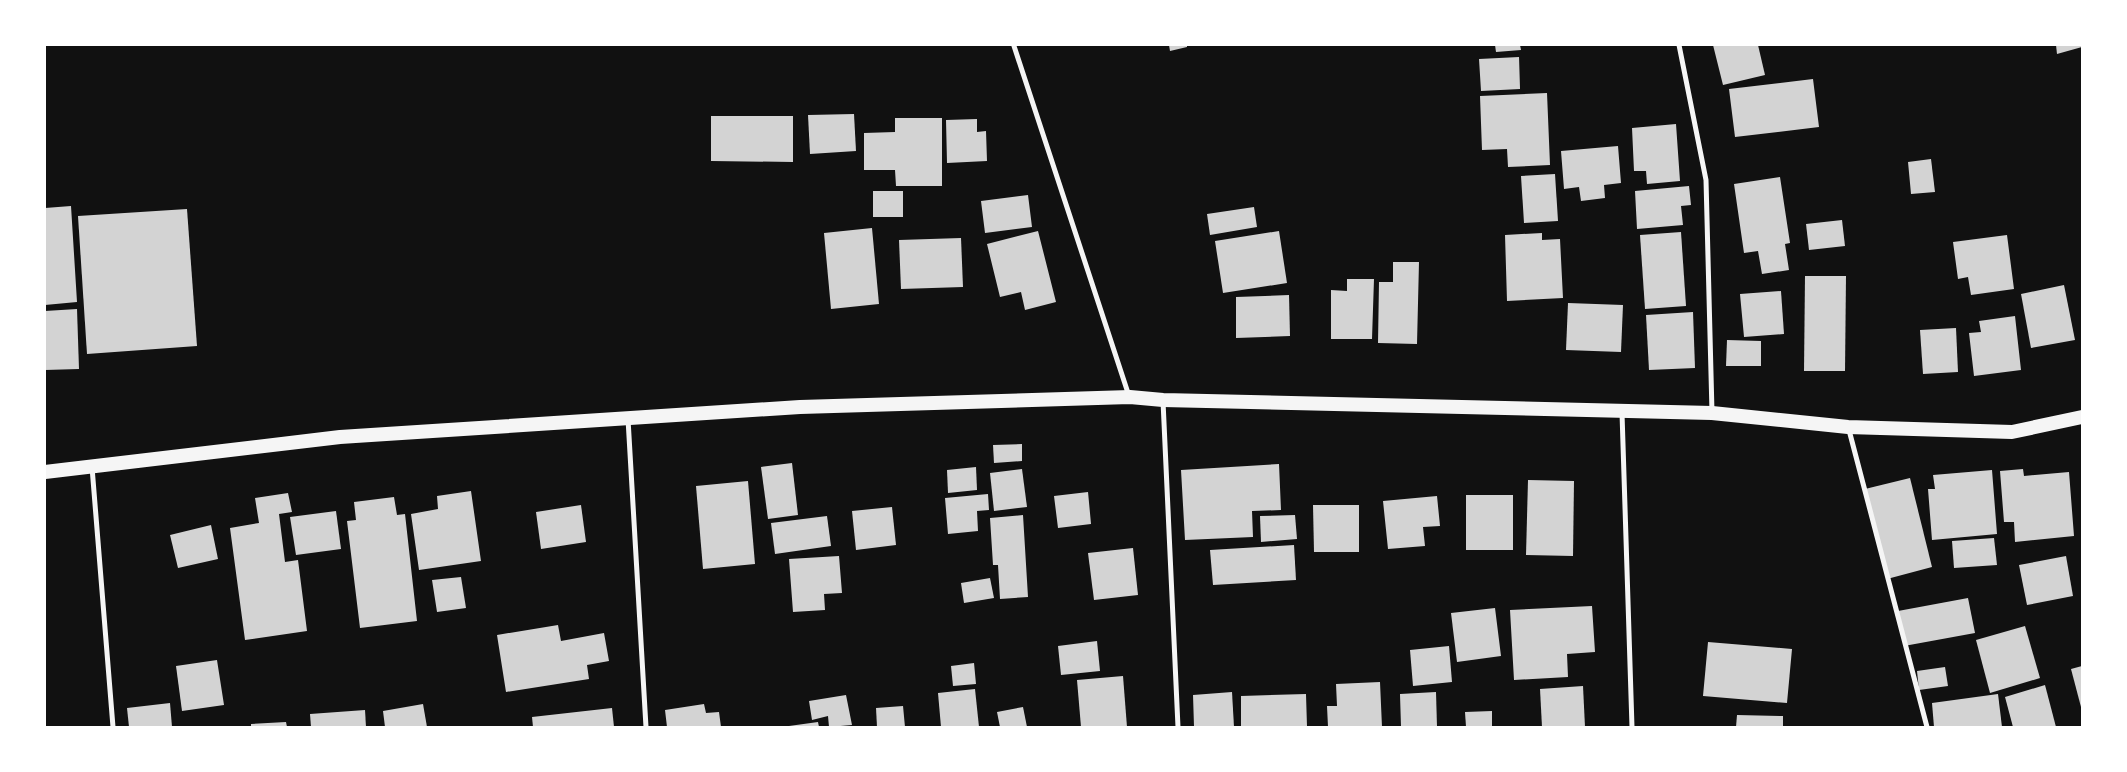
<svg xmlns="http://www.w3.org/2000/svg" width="2127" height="772" font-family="'PT Sans Narrow',sans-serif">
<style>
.building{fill:#d3d3d3}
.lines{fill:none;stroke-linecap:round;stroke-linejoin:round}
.minor{stroke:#f5f5f5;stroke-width:5}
.trunk{stroke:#f5f5f5;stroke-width:14}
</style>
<rect width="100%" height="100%" fill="#111"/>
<g class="building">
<polygon points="1169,45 1187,45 1187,47 1170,51"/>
<polygon points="1495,45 1520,45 1521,50 1496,52"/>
<polygon points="1713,45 1758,45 1765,75 1723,85"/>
<polygon points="2056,45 2082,45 2082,47 2057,54"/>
<polygon points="1519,57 1520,89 1481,91 1479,59"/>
<polygon points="1813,79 1819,127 1735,137 1729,89"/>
<polygon points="1547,93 1550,165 1508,167 1507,149 1482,150 1480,96"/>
<polygon points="854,114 856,151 810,154 808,115"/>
<polygon points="711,116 793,116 793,162 711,161"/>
<polygon points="895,118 942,118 942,186 896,186 895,170 864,170 864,133 895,132"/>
<polygon points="977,119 977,132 986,131 987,161 947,163 946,120"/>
<polygon points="1676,124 1680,181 1647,184 1646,171 1634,171 1632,128"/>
<polygon points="1618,146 1621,183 1604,185 1605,198 1581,201 1579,187 1564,189 1561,151"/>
<polygon points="1931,159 1935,192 1911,194 1908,162"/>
<polygon points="1555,174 1558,221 1524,223 1521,176"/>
<polygon points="1780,177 1790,243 1785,244 1789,270 1762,274 1758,251 1744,253 1734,184"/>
<polygon points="1689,186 1691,205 1681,206 1683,225 1637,229 1635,191"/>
<rect x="873" y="191" width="30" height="26"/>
<polygon points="1028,195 1032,227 985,233 981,201"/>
<polygon points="71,206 77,302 45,305 45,208"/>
<polygon points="1254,207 1257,227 1210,235 1207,214"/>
<polygon points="187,209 197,346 87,354 78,216"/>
<polygon points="1842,220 1845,246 1809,250 1806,224"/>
<polygon points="872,228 879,304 831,309 824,233"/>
<polygon points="1038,231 1056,302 1025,310 1021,292 1000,297 987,244"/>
<polygon points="1279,231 1287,283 1223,293 1215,241"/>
<polygon points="1681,232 1686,306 1645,309 1640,235"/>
<polygon points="1542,233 1542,240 1560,239 1563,298 1507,301 1505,235"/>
<polygon points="2007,235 2014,289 1971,295 1968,277 1958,279 1953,242"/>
<polygon points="961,238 963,287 901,289 899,240"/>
<polygon points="1393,262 1419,262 1417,344 1378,343 1379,282 1393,282"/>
<polygon points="1805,276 1846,276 1845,371 1804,371"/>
<polygon points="1347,279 1374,279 1372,339 1331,339 1331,290 1347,291"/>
<polygon points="2064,285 2075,340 2031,348 2021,294"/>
<polygon points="1781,291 1784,334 1744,337 1740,294"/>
<polygon points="1289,295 1290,336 1236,338 1236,297"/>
<polygon points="1568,303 1623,305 1621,352 1566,350"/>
<polygon points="77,309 79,369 45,370 45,311"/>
<polygon points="1693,312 1695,368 1649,370 1646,315"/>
<polygon points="2015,316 2021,370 1974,376 1969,333 1981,332 1979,321"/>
<polygon points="1956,328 1958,372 1923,374 1920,330"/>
<polygon points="1727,340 1761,341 1761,366 1726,366"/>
<polygon points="1022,444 1022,461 994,463 993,445"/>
<polygon points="792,463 798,515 768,519 761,467"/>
<polygon points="1279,464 1281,510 1252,511 1253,537 1185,540 1181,470"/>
<polygon points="976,467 977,490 948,493 947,470"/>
<polygon points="1022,469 1027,507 994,511 990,473"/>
<polygon points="2023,469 2024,476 2069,472 2074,536 2015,542 2014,522 2004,522 2000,471"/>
<polygon points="1992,470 1997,534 1932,540 1928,489 1935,489 1933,475"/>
<polygon points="1910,478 1932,567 1887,579 1865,489"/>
<polygon points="1528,480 1574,481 1573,556 1526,555"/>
<polygon points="748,481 755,564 703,569 696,486"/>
<polygon points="471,491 481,561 419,570 411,514 438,509 437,496"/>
<polygon points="1088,492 1091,524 1058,528 1054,496"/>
<polygon points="288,493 292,512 279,514 285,562 298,560 307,631 245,640 230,528 259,523 255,498"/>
<polygon points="988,494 989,510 977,511 978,531 948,534 945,498"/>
<rect x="1466" y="495" width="47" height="55"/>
<polygon points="1437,496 1440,526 1423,527 1425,546 1388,549 1383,501"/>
<polygon points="394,497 397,515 405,514 417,621 360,628 347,521 356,520 354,502"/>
<polygon points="581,505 586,542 541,549 536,512"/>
<polygon points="1313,505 1359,505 1359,552 1314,552"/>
<polygon points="892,507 896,545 856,550 852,511"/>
<polygon points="336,511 341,549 296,555 290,517"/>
<polygon points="1023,515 1028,597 1000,599 998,565 993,565 990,518"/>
<polygon points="1295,515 1297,539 1261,542 1260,516"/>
<polygon points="827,516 831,546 775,554 771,523"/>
<polygon points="211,525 218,559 178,568 170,535"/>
<polygon points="1994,538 1997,565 1954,568 1952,541"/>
<polygon points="1294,545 1296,580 1213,585 1210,550"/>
<polygon points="1133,548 1138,595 1094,600 1088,553"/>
<polygon points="839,556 842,593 824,594 825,610 793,612 789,559"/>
<polygon points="2066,556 2073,596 2027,605 2019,565"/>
<polygon points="461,577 466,608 437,612 432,580"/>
<polygon points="990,578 994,598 964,603 961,583"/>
<polygon points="1968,598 1975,633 1904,646 1898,611"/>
<polygon points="1592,606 1595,652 1567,654 1568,677 1514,680 1510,610"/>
<polygon points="1495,608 1501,656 1457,662 1451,613"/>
<polygon points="558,625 561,641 604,633 609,661 587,665 589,679 506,692 497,635"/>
<polygon points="2025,626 2040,678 1990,693 1976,640"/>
<polygon points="1097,641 1100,671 1061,675 1058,646"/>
<polygon points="1708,642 1792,649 1787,703 1703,696"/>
<polygon points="1449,646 1452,682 1413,686 1410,650"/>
<polygon points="217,660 224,705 182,711 176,666"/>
<polygon points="974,663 976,684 953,686 951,666"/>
<polygon points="2082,666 2082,707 2081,707 2071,669"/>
<polygon points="1945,667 1948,686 1919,690 1917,671"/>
<polygon points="1123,676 1127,727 1081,727 1077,680"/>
<polygon points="1380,682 1382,727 1328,727 1327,706 1337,706 1336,684"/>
<polygon points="2045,685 2056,727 2013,727 2005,697"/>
<polygon points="1583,686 1585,727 1542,727 1540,689"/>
<polygon points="975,689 979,727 941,727 938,693"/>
<polygon points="1232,692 1234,727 1194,727 1193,695"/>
<polygon points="1436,692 1437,727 1401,727 1400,694"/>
<polygon points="1306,694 1307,727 1241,727 1241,696"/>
<polygon points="1998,694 2002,727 1934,727 1932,703"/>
<polygon points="846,695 852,725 829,727 828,716 812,720 809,701"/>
<polygon points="170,703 172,727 129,727 127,708"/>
<polygon points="423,704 427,727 385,727 383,711"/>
<polygon points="704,704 706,713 719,712 721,727 667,727 665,710"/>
<polygon points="903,706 905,727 877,727 876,708"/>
<polygon points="1023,707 1027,727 1000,727 997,712"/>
<polygon points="612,708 614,727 533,727 532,717"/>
<polygon points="365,710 366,727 311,727 310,714"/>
<polygon points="1492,711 1492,727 1466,727 1465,712"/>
<polygon points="1737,715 1783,716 1783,727 1736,727"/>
<polygon points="286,722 287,727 251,727 251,724"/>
<polygon points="818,722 819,727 789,727 789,726"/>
</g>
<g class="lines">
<g class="minor">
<polyline points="1679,45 1706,180 1712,412"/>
<polyline points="1014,46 1129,396"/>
<polyline points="1163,401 1178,727"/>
<polyline points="1622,413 1632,727"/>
<polyline points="628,419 646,727"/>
<polyline points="1849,430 1927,727"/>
<polyline points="92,467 113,727"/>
</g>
<polyline class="trunk" points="45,472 340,437 800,407 1130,397 1163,400 1712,413 1848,427 2012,432 2082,417"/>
</g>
<rect width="2127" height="772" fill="none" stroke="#ffffff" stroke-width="92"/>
</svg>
